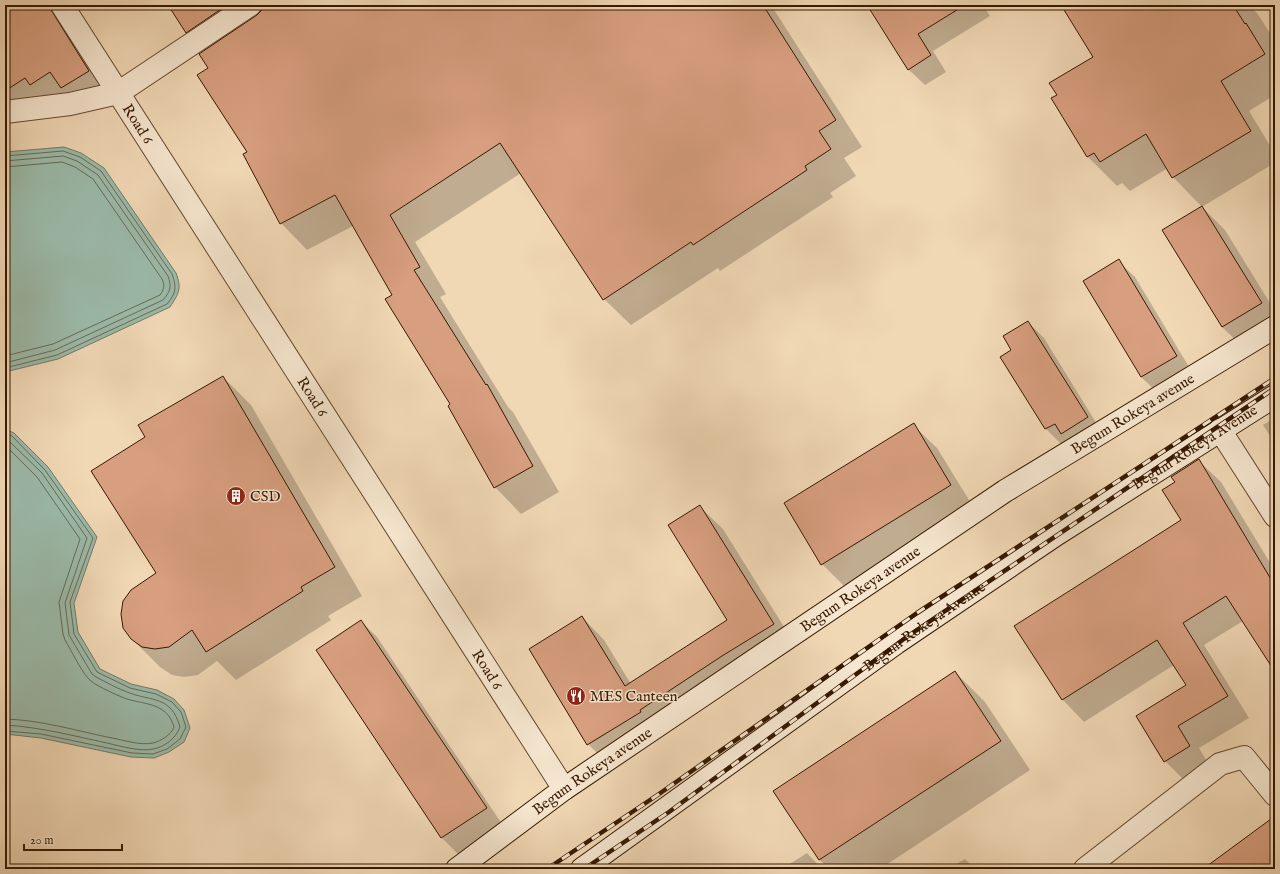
<svg xmlns="http://www.w3.org/2000/svg" width="1280" height="874" font-family="'IM FELL English',serif">
<style>
.water{fill:#9bbaa9;stroke:#737a66}
.shadow{fill:#0003}
.lines{fill:none;stroke-linecap:round;stroke-linejoin:round}
.shore{stroke:#686a55;stroke-width:1}
.building{fill:#d79e7f;stroke:#361901}
.street-casing{stroke:#65492e;stroke-width:24}
.secondary-casing{stroke:#361901;stroke-width:24}
.street{stroke:#f6e6cf;stroke-width:22}
.secondary{stroke:#f6e6cf;stroke-width:22}
.rail-casing{stroke:#361901;stroke-width:4.5}
.rail{stroke:#f6e6cf;stroke-width:3;stroke-dasharray:9;stroke-linecap:butt}
.labels{text-anchor:middle;dominant-baseline:central;stroke-width:3;stroke-linejoin:round;paint-order:stroke}
.street-label{font-size:15px;fill:#361901;stroke:#f6e6cf}
.poi-label{font-size:15px;fill:#361901;stroke:#f6e6cf;text-anchor:start}
</style>
<rect width="100%" height="100%" fill="#f1d8b5"/>
<filter id="stains"><feTurbulence type="fractalNoise" baseFrequency=".005" numOctaves="4"/><feColorMatrix values="0 0 0 0 .2 0 0 0 0 .09 0 0 0 0 .02 0 0 0 .5 -.17"/></filter>
<radialGradient id="worn" r=".72"><stop offset=".6" stop-color="#630" stop-opacity="0"/><stop offset="1" stop-color="#630" stop-opacity=".3"/></radialGradient>
<g class="water">
<path d="M64 147 81 153 104 168 176 273C182 289 179 293 170 307L58 359 5 372V152Z"/>
<polygon points="5,429 14,433 48,467 97,537 74,603 78,632 100,669 131,684 157,690 174,699 184,710 190,728 184,742 169,752 154,758 131,757 41,738 5,734"/>
</g>
<g class="shadow">
<polygon points="5,5 57,5 111,93 5,112"/>
<polygon points="169,5 771,5 862,147 844,158 856,176 830,193 833,197 720,271 718,268 631,325 604,299 521,173 415,242 446,294 440,297 508,407 513,412 559,492 521,514 495,487 393,295 353,226 307,250 281,223 210,68 205,51 187,32"/>
<polygon points="868,5 983,5 990,16 933,51 946,72 925,85 908,69"/>
<polygon points="1075,5 1249,5 1257,13 1275,41 1275,95 1249,111 1275,154 1275,167 1273,164 1202,207 1225,230 1275,311 1275,333 1246,350 1222,327 1164,230 1202,207 1173,177 1168,168 1130,191 1122,183 1117,186 1088,157 1058,95 1094,57"/>
<polygon points="1275,180 1275,187 1272,182"/>
<polygon points="1118,261 1135,277 1192,372 1158,393 1141,377"/>
<polygon points="1028,322 1044,338 1103,434 1062,445 1046,429 1001,357 1013,350"/>
<polygon points="223,377 251,405 362,596 328,616 331,620 236,680 217,661 198,675 184,677 172,675 160,667 131,638 157,573 147,437"/>
<polygon points="1275,418 1275,444 1263,425"/>
<polygon points="913,425 937,448 974,508 845,587 822,564"/>
<polygon points="1199,461 1221,482 1275,571 1275,672 1243,621 1204,645 1249,718 1199,748 1211,768 1187,783 1165,761 1187,686 1174,665 1084,722 1063,700 1016,626 1182,520 1176,483"/>
<polygon points="700,507 723,529 796,646 661,732 610,766 588,744 582,617 604,640 631,684 728,620"/>
<polygon points="361,621 377,637 502,824 458,854 442,838 317,650"/>
<polygon points="955,672 985,702 1030,770 880,869 829,869 820,860 775,791"/>
<polygon points="807,853 822,869 782,869"/>
<polygon points="965,859 975,869 947,869"/>
</g>
<g class="lines">
<g class="shore">
<path d="M5 156 63 151 80 157 101 171 172 274C177 288 176 293 167 304L57 355 5 368"/>
<path d="M5 161 63 156 77 161 98 175 168 276C172 287 170 292 163 300L55 350 5 363"/>
<path d="M5 167 62 162 75 167 93 179 162 279C165 286 164 289 160 295L53 344 5 356"/>
<polyline points="5,433 12,436 45,470 93,538 70,602 74,634 97,672 130,688 156,694 172,702 181,712 186,727 180,739 167,749 153,754 132,753 41,734 5,731"/>
<path d="M5 439 9 441 42 473 87 538 65 603 69 635 92 674 96 677C106 682 116 688 127 692 152 702 171 695 180 727 176 738 165 747 153 749 140 752 120 746 107 743 74 736 40 727 5 725"/>
<path d="M5 445 37 477 80 539 59 602 63 634 65 640C71 650 83 675 91 681 98 687 119 696 127 699 147 705 167 703 174 727 171 735 161 741 153 743 140 746 120 739 107 737 74 730 40 720 5 719"/>
</g>
</g>
<g class="building">
<polygon points="5,5 48,5 89,71 61,88 50,72 30,85 25,78 5,91"/>
<polygon points="168,5 227,5 186,33"/>
<polygon points="262,5 763,5 836,120 819,131 831,149 805,166 807,170 693,245 691,242 603,300 500,143 390,215 420,267 414,270 486,385 487,384 533,466 494,488 448,406 450,404 385,299 392,295 335,195 280,224 243,154 247,152 197,75 208,68 199,54 257,15 261,11"/>
<polygon points="867,5 965,5 918,34 931,55 908,70"/>
<polygon points="1061,5 1233,5 1245,24 1246,23 1265,54 1221,81 1251,131 1172,178 1146,134 1100,162 1094,153 1087,157 1051,98 1057,95 1049,83 1093,57"/>
<polygon points="1202,206 1262,303 1222,327 1162,230"/>
<polygon points="1119,259 1177,356 1141,377 1083,281"/>
<polygon points="1028,321 1088,417 1061,434 1055,424 1045,429 1000,357 1011,350 1003,336"/>
<polygon points="223,376 335,567 301,587 303,591 206,652 192,630 169,647 155,649 142,647 131,639 123,628 121,614 123,601 131,590 156,573 91,471 145,437 138,425"/>
<polygon points="914,423 951,485 821,565 784,503"/>
<polygon points="1199,459 1275,586 1275,672 1226,596 1183,623 1228,696 1178,726 1190,746 1164,762 1136,716 1186,685 1157,640 1062,700 1014,626 1181,520 1162,490 1175,482 1171,477"/>
<polygon points="700,505 774,624 722,656 640,710 641,712 587,745 529,649 582,616 625,686 727,620 668,525"/>
<polygon points="361,620 487,808 441,838 316,650"/>
<polygon points="955,671 1001,741 819,860 773,791"/>
<polygon points="1275,816 1275,869 1203,869"/>
</g>
<g class="lines">
<g class="street-casing">
<g id="street">
<path id="s1" d="M62 5 564 789"/>
<polyline points="5,112 70,104 118,93 250,5"/>
<polyline points="1220,430 1275,516"/>
<polyline points="1085,869 1220,764 1244,757 1275,795"/>
</g>
</g>
<g class="secondary-casing">
<g id="secondary">
<path id="s2" d="M457 869 564 789 1005 491 1275 327"/>
<path id="s3" d="M582 869 896 643 1057 534 1275 396"/>
</g>
</g>
<use href="#street" class="street"/>
<use href="#secondary" class="secondary"/>
<g class="rail-casing">
<g id="rail">
<polyline points="547,869 659,794 917,613 1275,378"/>
<path id="s4" d="M584 869 669 812 908 636 1275 388"/>
</g>
</g>
<use href="#rail" class="rail"/>
</g>
<defs>
<g id="building-disc" transform="scale(1)"><circle r="9.5" fill="#8f2418" stroke="#f6e6cf"/><path d="M-4-6H4V6H1V3H-1V6H-4ZM-2.5-4.3h1.7v1.8h-1.7ZM.8-4.3h1.7v1.8H.8ZM-2.5-1h1.7V.8h-1.7ZM.8-1h1.7V.8H.8Z" fill="#fff"/></g>
<g id="restaurant-disc" transform="scale(1)"><circle r="9.5" fill="#8f2418" stroke="#f6e6cf"/><path d="M-5-6h1v4h1v-4h1v4h1v-4h1v5L-1.5 .5V6h-2V.5L-5-1ZM5-6V6H3V1.5H1.5Q1.5-4 5-6Z" fill="#fff"/></g>
</defs>
<g fill-rule="evenodd">
<use href="#building-disc" x="236" y="496"/>
<use href="#restaurant-disc" x="576" y="696"/>
</g>
<g class="labels">
<g class="street-label">
<text stroke="none"><textPath href="#s1" startOffset="141">Road 6</textPath></text>
<text stroke="none"><textPath href="#s1" startOffset="465">Road 6</textPath></text>
<text stroke="none"><textPath href="#s2" startOffset="815">Begum Rokeya avenue</textPath></text>
<text stroke="none"><textPath href="#s3" startOffset="744">Begum Rokeya Avenue</textPath></text>
<text stroke="none"><textPath href="#s2" startOffset="491">Begum Rokeya avenue</textPath></text>
<text stroke="none"><textPath href="#s4" startOffset="418">Begum Rokeya Avenue</textPath></text>
<text stroke="none"><textPath href="#s1" startOffset="789">Road 6</textPath></text>
<text stroke="none"><textPath href="#s2" startOffset="167">Begum Rokeya avenue</textPath></text>
</g>
<g class="poi-label">
<text x="250" y="496">CSD</text>
<text x="590" y="696">MES Canteen</text>
</g>
</g>
<rect width="1280" height="874" fill="none" stroke="#f1d8b5" stroke-width="20"/>
<rect x="6" y="6" width="1268" height="862" fill="none" stroke="#361901" stroke-width="2"/>
<rect x="10" y="10" width="1260" height="854" fill="none" stroke="#361901"/>
<path d="M24 844v6h98v-6" fill="none" stroke="#361901" stroke-width="2"/>
<text x="30" y="844" font-size="12" fill="#361901" stroke="#f6e6cf" stroke-width="3" paint-order="stroke">20 m</text>
<rect width="100%" height="100%" filter="url(#stains)"/>
<rect width="100%" height="100%" fill="url(#worn)"/>
</svg>
